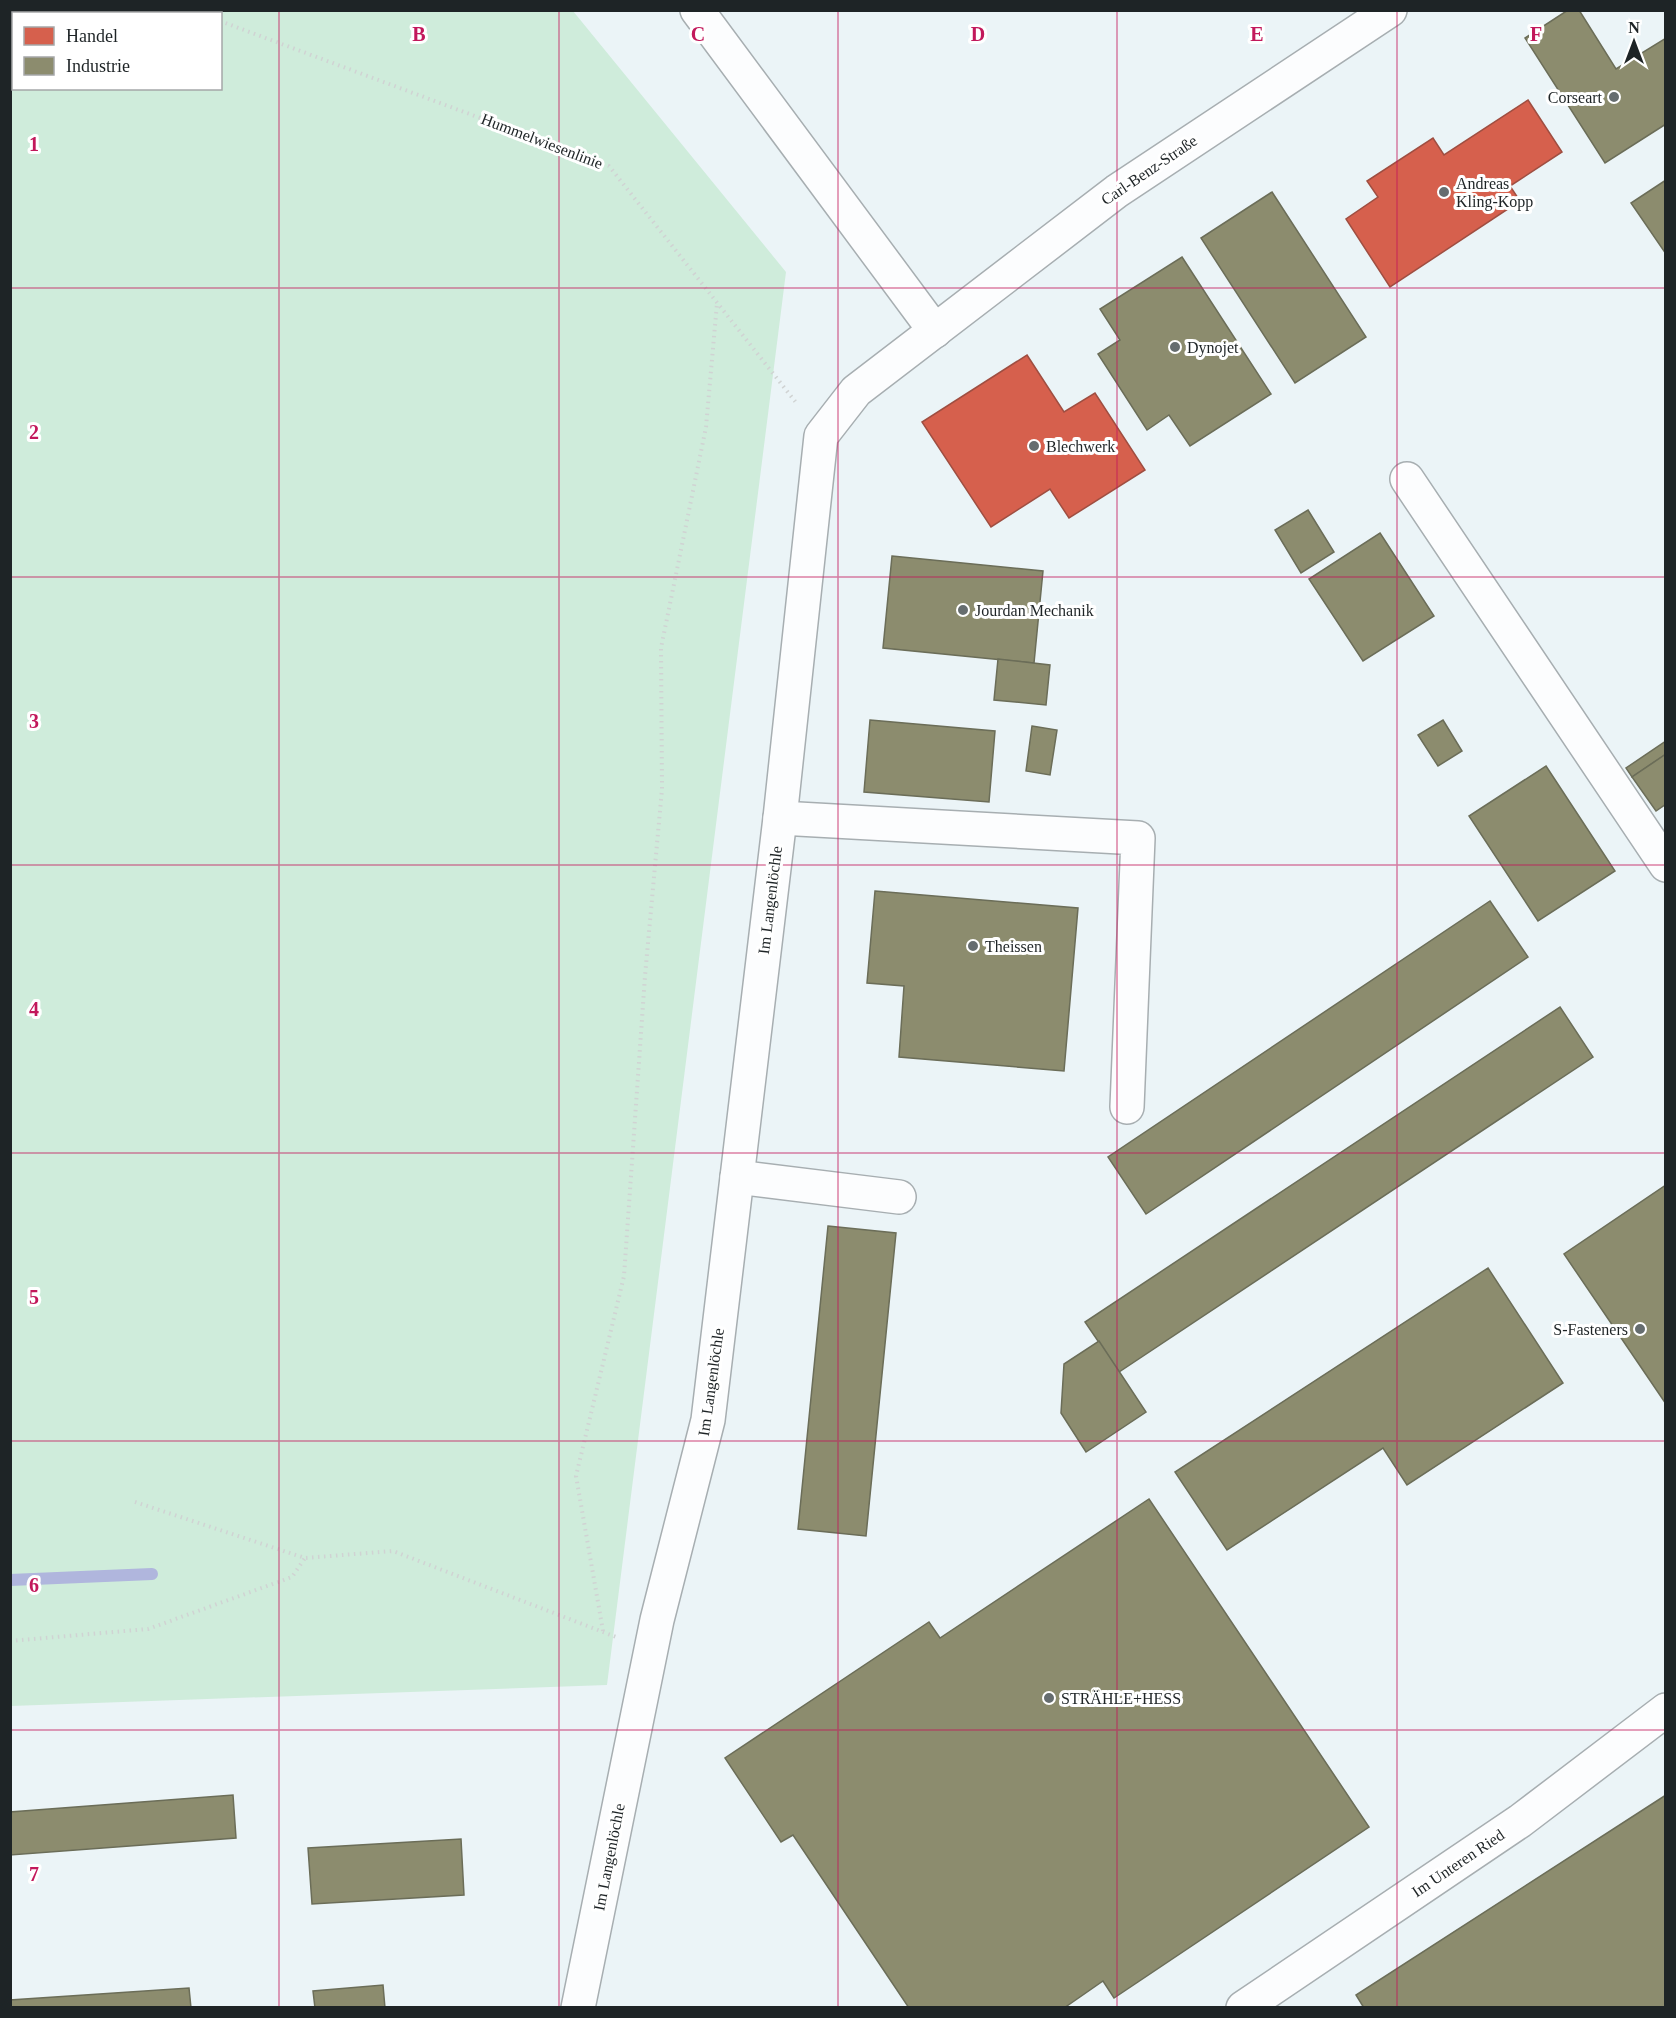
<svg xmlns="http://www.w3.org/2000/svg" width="1676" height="2018" font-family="Georgia,serif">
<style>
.green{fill:#cfecdb;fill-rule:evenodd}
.shops{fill:#d6604d;stroke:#9f4e41;stroke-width:1.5}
.industry{fill:#8c8c6e;stroke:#6b6d58;stroke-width:1.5}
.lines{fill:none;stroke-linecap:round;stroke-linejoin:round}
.stream{stroke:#b0b6dd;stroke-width:12}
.minor-casing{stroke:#a7aeb1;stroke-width:36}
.path{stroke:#d0d3d3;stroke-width:4;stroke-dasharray:1.5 4.5;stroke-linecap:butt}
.minor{stroke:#fcfdfe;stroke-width:33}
.grid{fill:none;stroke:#c2185b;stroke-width:1.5;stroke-opacity:0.55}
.poi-dot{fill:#666d6f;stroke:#fff;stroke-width:2}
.labels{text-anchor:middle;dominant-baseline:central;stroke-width:6;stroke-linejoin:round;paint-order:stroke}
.poi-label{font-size:16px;fill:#1e2426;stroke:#fff;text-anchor:start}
.street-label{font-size:16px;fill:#1e2426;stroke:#fff}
.grid-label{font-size:20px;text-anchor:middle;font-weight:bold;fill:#c2185b;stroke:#fff;stroke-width:6;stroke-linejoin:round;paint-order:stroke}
</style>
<rect width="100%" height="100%" fill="#ebf4f7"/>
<path class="green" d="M10 11H573L786 272 607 1685 11 1706ZM14 14H220V88H14Z"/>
<g class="shops">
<polygon points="1528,100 1562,152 1510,186 1520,201 1390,287 1346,219 1378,197 1367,181 1433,138 1444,155"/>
<polygon points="1027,355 1064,412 1095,393 1145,470 1069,518 1050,489 991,527 922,422"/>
</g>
<g class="industry">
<polygon points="1568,10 1579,10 1616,69 1666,38 1666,124 1605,163 1525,38"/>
<polygon points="1666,180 1666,254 1631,203"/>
<polygon points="1272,192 1366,337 1295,383 1201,238"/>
<polygon points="1182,257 1271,394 1190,446 1169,415 1147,430 1098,354 1120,340 1100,309"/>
<polygon points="1308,510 1334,552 1301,573 1275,530"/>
<polygon points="1380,533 1434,616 1363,661 1309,579"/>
<polygon points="892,556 1043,571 1034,663 883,648"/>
<polygon points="998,659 1050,665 1046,705 994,700"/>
<polygon points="870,720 995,731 989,802 864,792"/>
<polygon points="1443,720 1462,751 1438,766 1418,735"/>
<polygon points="1032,726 1057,730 1050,775 1026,771"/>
<polygon points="1666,741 1666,754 1632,777 1626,768"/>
<polygon points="1666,754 1666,804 1656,811 1632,777"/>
<polygon points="1546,766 1615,871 1538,921 1469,816"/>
<polygon points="875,891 1078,908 1064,1071 899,1057 904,986 867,983"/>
<polygon points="1490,901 1528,957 1146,1214 1108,1157"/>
<polygon points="1560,1007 1593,1057 1119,1372 1085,1322"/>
<polygon points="1666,1185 1666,1404 1564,1254"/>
<polygon points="828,1226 896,1233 866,1536 798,1529"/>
<polygon points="1488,1268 1563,1383 1407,1485 1383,1448 1227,1550 1175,1472"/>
<polygon points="1099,1341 1146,1412 1086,1452 1061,1413 1064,1364"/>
<polygon points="1149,1499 1369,1827 1114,1998 1103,1981 1064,2008 909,2008 793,1835 781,1842 725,1758 929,1622 940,1638"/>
<polygon points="233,1795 236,1838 10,1855 10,1812"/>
<polygon points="1666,1795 1666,2008 1364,2008 1356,1995"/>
<polygon points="461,1839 464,1895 312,1904 308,1848"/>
<polygon points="383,1985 385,2008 315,2008 313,1991"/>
<polygon points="189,1988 191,2008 10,2008 10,2000"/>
</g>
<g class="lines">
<polyline class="stream" points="10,1580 152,1574"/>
<g class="minor-casing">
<g id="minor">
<polyline points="697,10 935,331"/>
<polyline points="1407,479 1666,865"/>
<polyline points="780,818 1138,838 1127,1107"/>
<polyline points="737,1177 899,1197"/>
<polyline points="578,2008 657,1620 708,1420 780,818 821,436 856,391 1117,191 1390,10"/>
<polyline points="1243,2008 1520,1821 1666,1710"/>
</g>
</g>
<g class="path">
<polyline points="192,10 200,14"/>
<polyline points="220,21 609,166 798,405"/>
<polyline points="135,1502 305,1558 393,1551 616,1637"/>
<polyline points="603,1631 576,1476 624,1276 645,976 662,789 661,648 706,427 717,303"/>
<polyline points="10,1641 148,1629 292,1577 305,1558"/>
</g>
<use href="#minor" class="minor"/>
</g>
<path class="grid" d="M279 10V2008M559 10V2008M838 10V2008M1117 10V2008M1397 10V2008M10 288H1666M10 577H1666M10 865H1666M10 1153H1666M10 1441H1666M10 1730H1666"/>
<g class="poi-dot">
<circle cx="1614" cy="97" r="6"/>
<circle cx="1444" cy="192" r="6"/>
<circle cx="1175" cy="347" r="6"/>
<circle cx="1034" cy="446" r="6"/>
<circle cx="963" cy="610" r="6"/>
<circle cx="973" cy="946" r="6"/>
<circle cx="1640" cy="1329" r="6"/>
<circle cx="1049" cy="1698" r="6"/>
</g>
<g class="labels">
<g class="poi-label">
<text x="1602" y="97" text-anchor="end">Corseart</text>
<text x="1456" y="183">Andreas<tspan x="1456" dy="18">Kling-Kopp</tspan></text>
<text x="1187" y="347">Dynojet</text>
<text x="1046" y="446">Blechwerk</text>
<text x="975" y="610">Jourdan Mechanik</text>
<text x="985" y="946">Theissen</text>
<text x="1628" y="1329" text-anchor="end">S-Fasteners</text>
<text x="1061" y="1698">STRÄHLE+HESS</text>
</g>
<g class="street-label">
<text transform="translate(542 141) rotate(21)">Hummelwiesenlinie</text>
<text transform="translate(1149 170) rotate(-34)">Carl-Benz-Straße</text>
<text transform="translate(770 900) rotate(-83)">Im Langenlöchle</text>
<text transform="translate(711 1382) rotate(-82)">Im Langenlöchle</text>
<text transform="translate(609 1857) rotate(-79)">Im Langenlöchle</text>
<text transform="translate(1458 1863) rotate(-34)">Im Unteren Ried</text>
</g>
</g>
<g class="grid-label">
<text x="419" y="41">B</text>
<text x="698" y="41">C</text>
<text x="978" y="41">D</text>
<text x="1257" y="41">E</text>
<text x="1536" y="41">F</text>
<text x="34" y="151">1</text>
<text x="34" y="439">2</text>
<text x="34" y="728">3</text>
<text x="34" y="1016">4</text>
<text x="34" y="1304">5</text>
<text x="34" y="1592">6</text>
<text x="34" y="1881">7</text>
</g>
<rect width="1676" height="2018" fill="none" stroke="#1e2426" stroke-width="24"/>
<rect x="12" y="12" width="210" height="78" fill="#ffffff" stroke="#a5a7a8" stroke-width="1.5"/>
<rect x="24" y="27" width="30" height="18" fill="#d6604d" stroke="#a5a7a8" stroke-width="1.5"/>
<text x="66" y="42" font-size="18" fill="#1e2426">Handel</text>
<rect x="24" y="57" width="30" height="18" fill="#8c8c6e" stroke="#a5a7a8" stroke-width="1.5"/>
<text x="66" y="72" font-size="18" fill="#1e2426">Industrie</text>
<g transform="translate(1634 42)" stroke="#ffffff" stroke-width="4.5" paint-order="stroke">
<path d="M0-4.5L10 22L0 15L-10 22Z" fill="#1e2426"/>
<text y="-9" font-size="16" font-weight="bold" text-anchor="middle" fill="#1e2426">N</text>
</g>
</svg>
